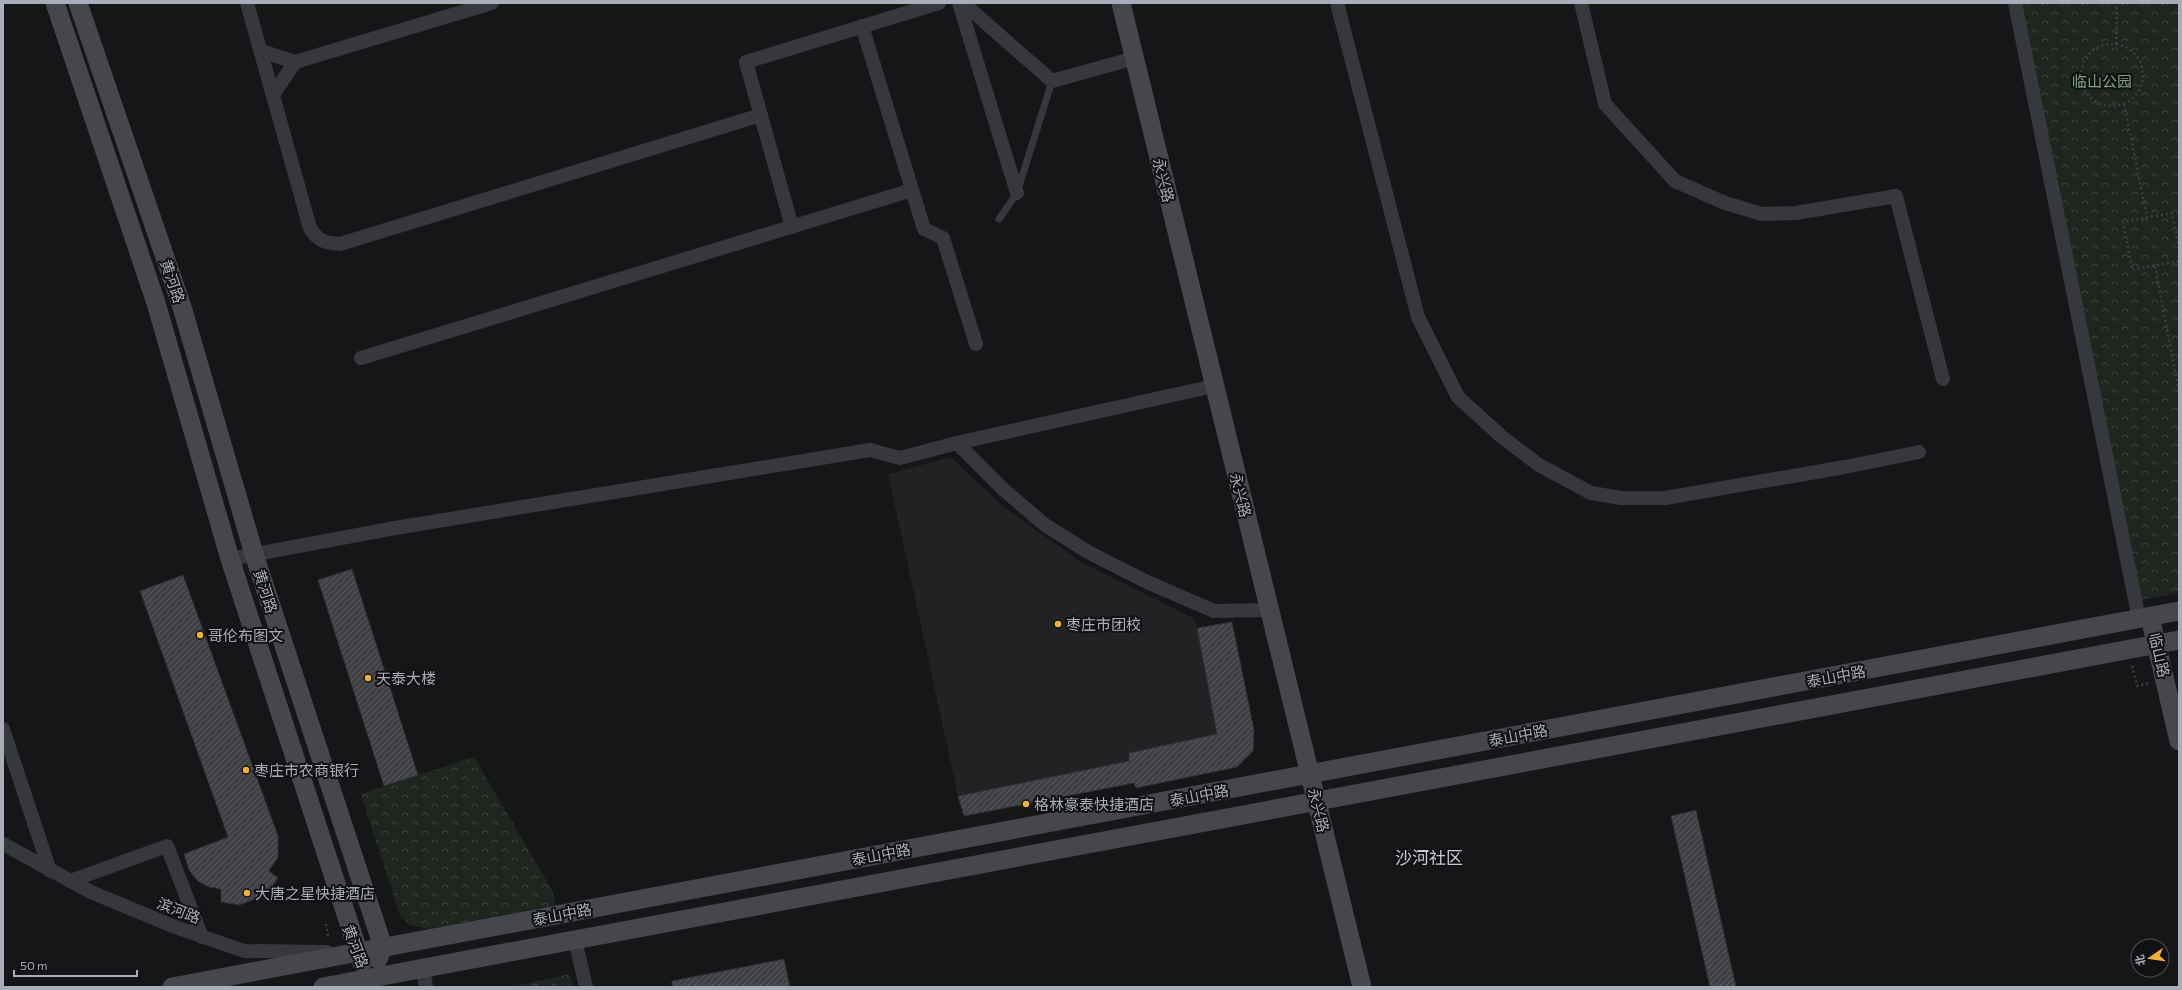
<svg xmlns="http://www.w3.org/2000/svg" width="2182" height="990" font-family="Commissioner,'Noto Sans SC',sans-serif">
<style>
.built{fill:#222225}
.park{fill:url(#park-crowns)}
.building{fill:url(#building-hatch);stroke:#303034}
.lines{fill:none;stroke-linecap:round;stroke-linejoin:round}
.path{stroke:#3d3f44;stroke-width:2.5;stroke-dasharray:2 3;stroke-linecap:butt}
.lane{stroke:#37383d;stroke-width:7}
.street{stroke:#37383d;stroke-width:14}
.secondary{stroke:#45474d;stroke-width:19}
.poi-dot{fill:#f2b134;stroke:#111113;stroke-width:1.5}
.labels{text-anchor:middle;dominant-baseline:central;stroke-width:4;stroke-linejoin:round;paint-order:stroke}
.park-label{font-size:15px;fill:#7fa381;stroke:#111113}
.street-label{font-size:15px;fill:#a8adb8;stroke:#111113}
.poi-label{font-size:15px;fill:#a8adb8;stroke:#111113;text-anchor:start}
.quarter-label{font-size:17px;fill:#c9ccd4;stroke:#111113}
</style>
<defs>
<pattern id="park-crowns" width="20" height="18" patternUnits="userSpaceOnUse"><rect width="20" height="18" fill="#1e261f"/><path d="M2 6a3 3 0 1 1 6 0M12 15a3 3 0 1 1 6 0" fill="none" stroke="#3c433d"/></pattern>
<pattern id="building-hatch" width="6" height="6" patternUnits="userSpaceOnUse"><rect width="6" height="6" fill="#404145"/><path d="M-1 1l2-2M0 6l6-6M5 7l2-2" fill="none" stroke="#595a5e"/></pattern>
</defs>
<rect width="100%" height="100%" fill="#161618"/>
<polygon class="built" points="951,457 1001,505 1081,562 1195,619 1217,734 1129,753 1129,762 958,796 888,474"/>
<g class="park">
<polygon points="2008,3 2179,3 2179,593 2129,602"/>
<polygon points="474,757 553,892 555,905 428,929 410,925 400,916 361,794"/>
<polygon points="570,974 573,987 511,987"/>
</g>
<g class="building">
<polygon points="352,569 418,775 384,786 318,580"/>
<polygon points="183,575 278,836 278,857 269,871 278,878 271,888 258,898 239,905 221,902 221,889 209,887 198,881 189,870 184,854 228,837 140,591"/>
<polygon points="1232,622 1254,730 1253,751 1237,767 1136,788 1134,783 964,816 958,796 1129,761 1129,753 1217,734 1197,628"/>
<polygon points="1696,810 1736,987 1710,987 1671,816"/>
<polygon points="784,959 790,987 672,987 672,981"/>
</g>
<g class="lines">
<g class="path">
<circle cx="2112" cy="75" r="31"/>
<polyline points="2116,44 2117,3"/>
<polyline points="2124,104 2147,217"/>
<polyline points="2179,248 2172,213 2123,222 2132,270 2179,261"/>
<polyline points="2155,266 2179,392"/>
<polyline points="2132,666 2137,686 2149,683"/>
<polyline points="326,924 328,937"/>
</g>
<polyline class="lane" points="999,219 1017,193 1052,81"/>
<g class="street">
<path d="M247 3 310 228C318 241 325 243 340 244L761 115"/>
<polyline points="959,3 1017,193"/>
<polyline points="963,3 1052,81 1135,58"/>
<polyline points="1337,3 1418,317 1458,397 1502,437 1539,465 1591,493 1621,498 1665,498 1845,467 1919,452"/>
<polyline points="1581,3 1605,104 1675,181 1725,203 1762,214 1796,213 1896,196 1943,379"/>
<polyline points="2015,3 2139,619"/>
<polyline points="862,26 924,229 943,238 976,344"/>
<polyline points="261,51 295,62 273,95"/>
<polyline points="295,62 492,3"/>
<polyline points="792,227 746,62 939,3"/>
<polyline points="361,358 912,190"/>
<polyline points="1214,386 957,443 1004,490 1045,525 1088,552 1145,581 1214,611 1269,610"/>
<polyline points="230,559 395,528 870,450 900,458 957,443"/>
<polyline points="3,729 50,871"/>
<polyline points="3,844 91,892 175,927 244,951 327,952"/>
<polyline points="70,881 167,846 202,937"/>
<polyline points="575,940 586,987"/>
<polyline points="423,968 426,987"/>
</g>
<g class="secondary">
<polyline points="55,3 156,303 230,559 362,963"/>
<polyline points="78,3 182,307 254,554 383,947 378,959"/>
<polyline points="1121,3 1362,987"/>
<polyline points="2150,617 2179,741"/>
<polyline points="172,987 2179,611"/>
<polyline points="323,987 2179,640"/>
</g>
</g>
<g class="poi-dot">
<circle cx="1058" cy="624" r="4"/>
<circle cx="200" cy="635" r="4"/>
<circle cx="368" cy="678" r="4"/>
<circle cx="246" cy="770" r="4"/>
<circle cx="1026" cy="804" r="4"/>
<circle cx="247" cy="893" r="4"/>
</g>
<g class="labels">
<g class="park-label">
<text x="2102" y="81">临山公园</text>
</g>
<g class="street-label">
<text transform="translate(1164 180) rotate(76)">永兴路</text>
<text transform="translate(173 281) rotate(71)">黄河路</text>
<text transform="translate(1241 495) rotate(76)">永兴路</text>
<text transform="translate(266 591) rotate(72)">黄河路</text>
<text transform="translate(2160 655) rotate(77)">临山路</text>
<text transform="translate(1836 676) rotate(-11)">泰山中路</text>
<text transform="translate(1518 735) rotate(-11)">泰山中路</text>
<text transform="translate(1199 795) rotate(-11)">泰山中路</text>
<text transform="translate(1319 810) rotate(76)">永兴路</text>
<text transform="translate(881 854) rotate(-11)">泰山中路</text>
<text transform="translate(179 910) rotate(21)">滨河路</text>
<text transform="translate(562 914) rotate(-11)">泰山中路</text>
<text transform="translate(356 946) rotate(69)">黄河路</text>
</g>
<g class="poi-label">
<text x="1066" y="624">枣庄市团校</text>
<text x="208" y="635">哥伦布图文</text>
<text x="376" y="678">天泰大楼</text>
<text x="254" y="770">枣庄市农商银行</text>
<text x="1034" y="804">格林豪泰快捷酒店</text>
<text x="255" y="893">大唐之星快捷酒店</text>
</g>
<g class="quarter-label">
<text x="1429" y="857">沙河社区</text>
</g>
</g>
<rect width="2182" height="990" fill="none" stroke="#a8adb8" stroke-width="8"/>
<g transform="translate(2150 958) rotate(257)"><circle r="19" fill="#111113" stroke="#4d4f55"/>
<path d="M0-3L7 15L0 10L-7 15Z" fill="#f2b134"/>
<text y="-6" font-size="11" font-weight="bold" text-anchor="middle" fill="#a8adb8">北</text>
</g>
<path d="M14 970v6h123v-6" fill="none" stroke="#a8adb8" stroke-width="2"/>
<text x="20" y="970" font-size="12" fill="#a8adb8" stroke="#111113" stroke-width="3" paint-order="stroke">50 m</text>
</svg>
